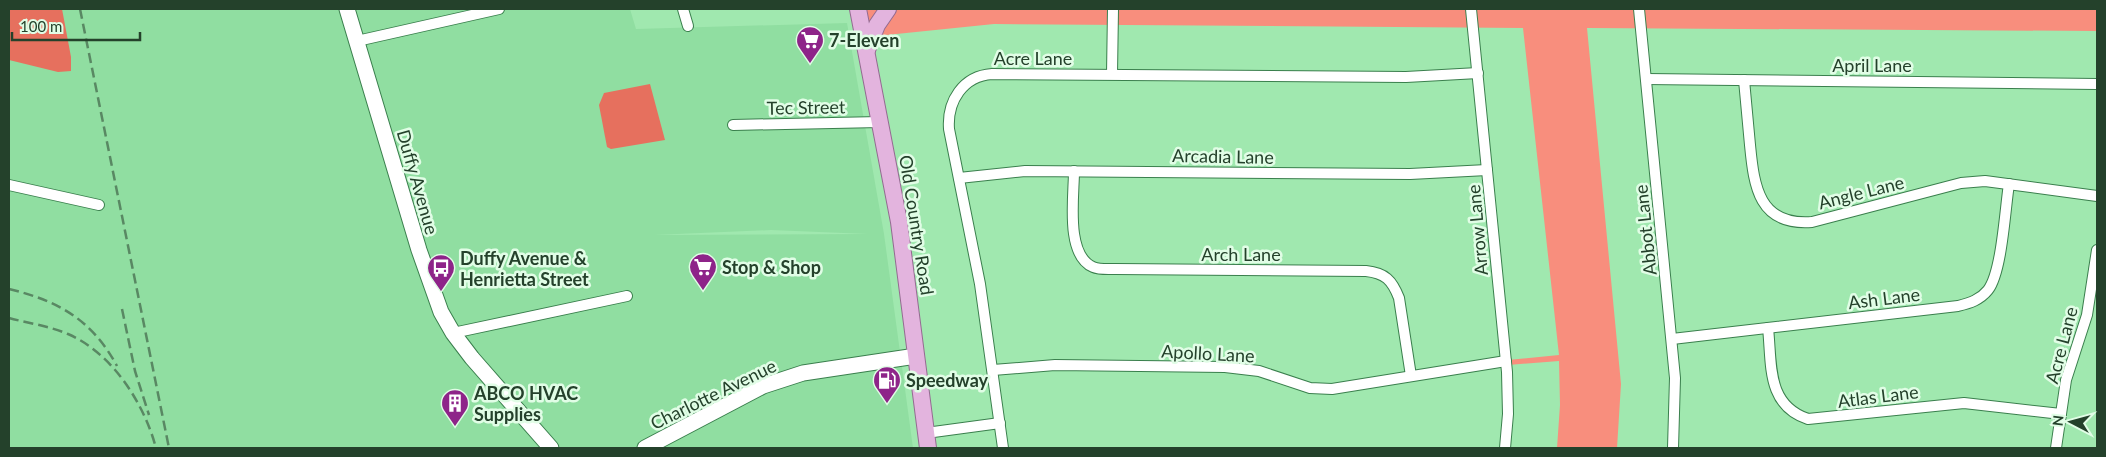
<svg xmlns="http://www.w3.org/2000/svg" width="2106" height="457" font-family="Lato,sans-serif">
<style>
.built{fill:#90dea1;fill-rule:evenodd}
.green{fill:#f88e7d}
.forest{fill:#e6705e}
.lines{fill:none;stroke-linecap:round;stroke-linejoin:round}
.street-casing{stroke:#3a7f4d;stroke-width:12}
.secondary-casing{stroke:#3a7f4d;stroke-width:17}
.primary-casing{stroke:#946b91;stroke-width:18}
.street{stroke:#fff;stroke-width:10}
.secondary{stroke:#fff;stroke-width:15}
.primary{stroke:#e3b4de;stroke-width:16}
.rail{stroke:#598863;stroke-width:2.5;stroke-dasharray:10 5;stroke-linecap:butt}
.labels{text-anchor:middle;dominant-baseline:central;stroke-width:5;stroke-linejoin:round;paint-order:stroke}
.poi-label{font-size:18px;font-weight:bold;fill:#24412b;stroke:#e1fde6;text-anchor:start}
.street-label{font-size:18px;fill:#24412b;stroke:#e1fde6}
</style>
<rect width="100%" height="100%" fill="#a0e8af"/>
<path class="built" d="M9 9H630L636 29 847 23 884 234 913 448H9ZM771 230 868 234 653 235H654Z"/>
<polygon class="green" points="861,9 2097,9 2097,31 1587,28 1621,384 1617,448 1557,448 1560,405 1559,361 1508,365 1508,360 1559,355 1523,28 994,24 867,37"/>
<g class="forest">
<polygon points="9,9 62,9 71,57 71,71 58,72 9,60"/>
<polygon points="650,84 665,140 611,149 607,147 599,105 604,93"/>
</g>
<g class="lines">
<g class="street-casing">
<g id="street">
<polyline points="683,9 688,26"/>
<polyline points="1471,9 1507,372 1508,414 1505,448"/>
<polyline points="1639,9 1675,378 1673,448"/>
<polyline points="357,41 499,9"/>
<polyline points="1112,74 1113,9"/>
<polyline points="1646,79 2097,84"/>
<path d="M1744 80C1746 101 1748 123 1750 145 1754 187 1759 226 1812 222L1961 183 1985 181 2097 196"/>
<polyline points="733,125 880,122"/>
<path d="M1074 171C1074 196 1065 255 1093 267 1100 270 1108 269 1116 269L1366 271C1385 273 1392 280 1399 298L1411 376"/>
<polyline points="959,178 1025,171 1410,174 1487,170"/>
<polyline points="9,185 99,205"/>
<path d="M1768 328C1772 364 1766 405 1808 419L1964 403 2061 414"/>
<polyline points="453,333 627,296"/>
<path d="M1672 339 1958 306C1970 303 1980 300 1988 290 2002 272 2005 209 2009 184"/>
<polyline points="993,370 1055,365 1225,367 1259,371 1310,388 1332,389 1506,361"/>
<polyline points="926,433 1000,423"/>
<path d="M1003 448 980 284 949 129C947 101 963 76 992 74L1406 77 1478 73"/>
<polyline points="2056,448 2066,380 2087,315 2097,250"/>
</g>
</g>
<g class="secondary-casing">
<g id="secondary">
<polyline points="347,9 419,250 441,312 453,333 472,358 551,448"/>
<polyline points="645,448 763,386 803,373 916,356"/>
</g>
</g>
<g class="primary-casing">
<g id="primary">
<polyline points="858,9 899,222 928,448"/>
<polyline points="867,50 877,25 888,9"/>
</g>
</g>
<use href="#street" class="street"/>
<use href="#secondary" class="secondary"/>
<use href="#primary" class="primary"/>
<g class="rail">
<polyline points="80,9 169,448"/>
<path d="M9 289C59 301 92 320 117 366"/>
<polyline points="122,309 135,371 149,415"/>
<path d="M9 318C28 323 49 326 68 334 112 353 144 403 156 448"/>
</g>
</g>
<defs>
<g id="supermarket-pin" transform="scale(1.4375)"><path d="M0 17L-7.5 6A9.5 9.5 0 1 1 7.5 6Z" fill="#8e2489" stroke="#e1fde6"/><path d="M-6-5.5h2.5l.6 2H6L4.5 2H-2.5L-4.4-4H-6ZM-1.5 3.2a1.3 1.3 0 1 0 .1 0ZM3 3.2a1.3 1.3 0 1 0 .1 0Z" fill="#fff"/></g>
<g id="bus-pin" transform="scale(1.4375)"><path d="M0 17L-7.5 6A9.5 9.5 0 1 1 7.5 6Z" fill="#8e2489" stroke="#e1fde6"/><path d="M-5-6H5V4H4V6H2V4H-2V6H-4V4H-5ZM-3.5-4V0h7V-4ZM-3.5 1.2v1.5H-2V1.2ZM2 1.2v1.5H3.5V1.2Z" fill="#fff"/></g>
<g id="fuel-pin" transform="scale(1.4375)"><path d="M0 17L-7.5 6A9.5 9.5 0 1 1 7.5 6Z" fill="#8e2489" stroke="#e1fde6"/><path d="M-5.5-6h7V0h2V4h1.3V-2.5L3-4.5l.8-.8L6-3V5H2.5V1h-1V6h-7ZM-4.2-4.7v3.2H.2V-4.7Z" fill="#fff"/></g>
<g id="building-pin" transform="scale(1.4375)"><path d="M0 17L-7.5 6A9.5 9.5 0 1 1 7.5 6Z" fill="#8e2489" stroke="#e1fde6"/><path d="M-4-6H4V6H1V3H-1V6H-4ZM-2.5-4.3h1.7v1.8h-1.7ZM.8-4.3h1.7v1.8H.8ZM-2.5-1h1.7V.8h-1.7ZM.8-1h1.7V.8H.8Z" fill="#fff"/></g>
</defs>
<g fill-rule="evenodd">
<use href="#supermarket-pin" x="810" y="40"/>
<use href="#supermarket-pin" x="703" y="267"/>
<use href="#bus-pin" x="441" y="268"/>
<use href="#fuel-pin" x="887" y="380"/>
<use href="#building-pin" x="455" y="403"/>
</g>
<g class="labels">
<g class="poi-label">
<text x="829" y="40">7-Eleven</text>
<text x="460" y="258">Duffy Avenue &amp;<tspan x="460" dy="21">Henrietta Street</tspan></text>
<text x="722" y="267">Stop &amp; Shop</text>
<text x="906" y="380">Speedway</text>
<text x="474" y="393">ABCO HVAC<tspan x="474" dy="21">Supplies</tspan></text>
</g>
<g class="street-label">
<text x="1033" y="58">Acre Lane</text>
<text x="1872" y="65">April Lane</text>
<text transform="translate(806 107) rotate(-1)">Tec Street</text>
<text transform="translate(1223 156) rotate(1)">Arcadia Lane</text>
<text transform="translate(418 182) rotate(74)">Duffy Avenue</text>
<text transform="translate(1861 192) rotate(-14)">Angle Lane</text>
<text transform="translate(917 225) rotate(81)">Old Country Road</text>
<text transform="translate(1477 230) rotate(-95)">Arrow Lane</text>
<text transform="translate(1645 230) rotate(-96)">Abbot Lane</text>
<text x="1241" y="254">Arch Lane</text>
<text transform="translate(1884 298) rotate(-7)">Ash Lane</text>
<text transform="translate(2061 345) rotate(-75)">Acre Lane</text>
<text transform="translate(1208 353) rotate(3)">Apollo Lane</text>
<text transform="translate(713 394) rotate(-26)">Charlotte Avenue</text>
<text transform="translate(1878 396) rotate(-7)">Atlas Lane</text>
</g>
</g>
<rect width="2106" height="457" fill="none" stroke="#24412b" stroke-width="20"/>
<g transform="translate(2071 422) rotate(276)" stroke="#e1fde6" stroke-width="4" paint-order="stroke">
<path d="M0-4L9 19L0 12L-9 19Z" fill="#24412b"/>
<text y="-8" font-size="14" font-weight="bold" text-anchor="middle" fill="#24412b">N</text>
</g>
<path d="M12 32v8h128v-8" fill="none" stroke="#24412b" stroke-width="2.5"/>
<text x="20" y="32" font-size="15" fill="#24412b" stroke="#e1fde6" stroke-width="4" paint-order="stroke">100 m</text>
</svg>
